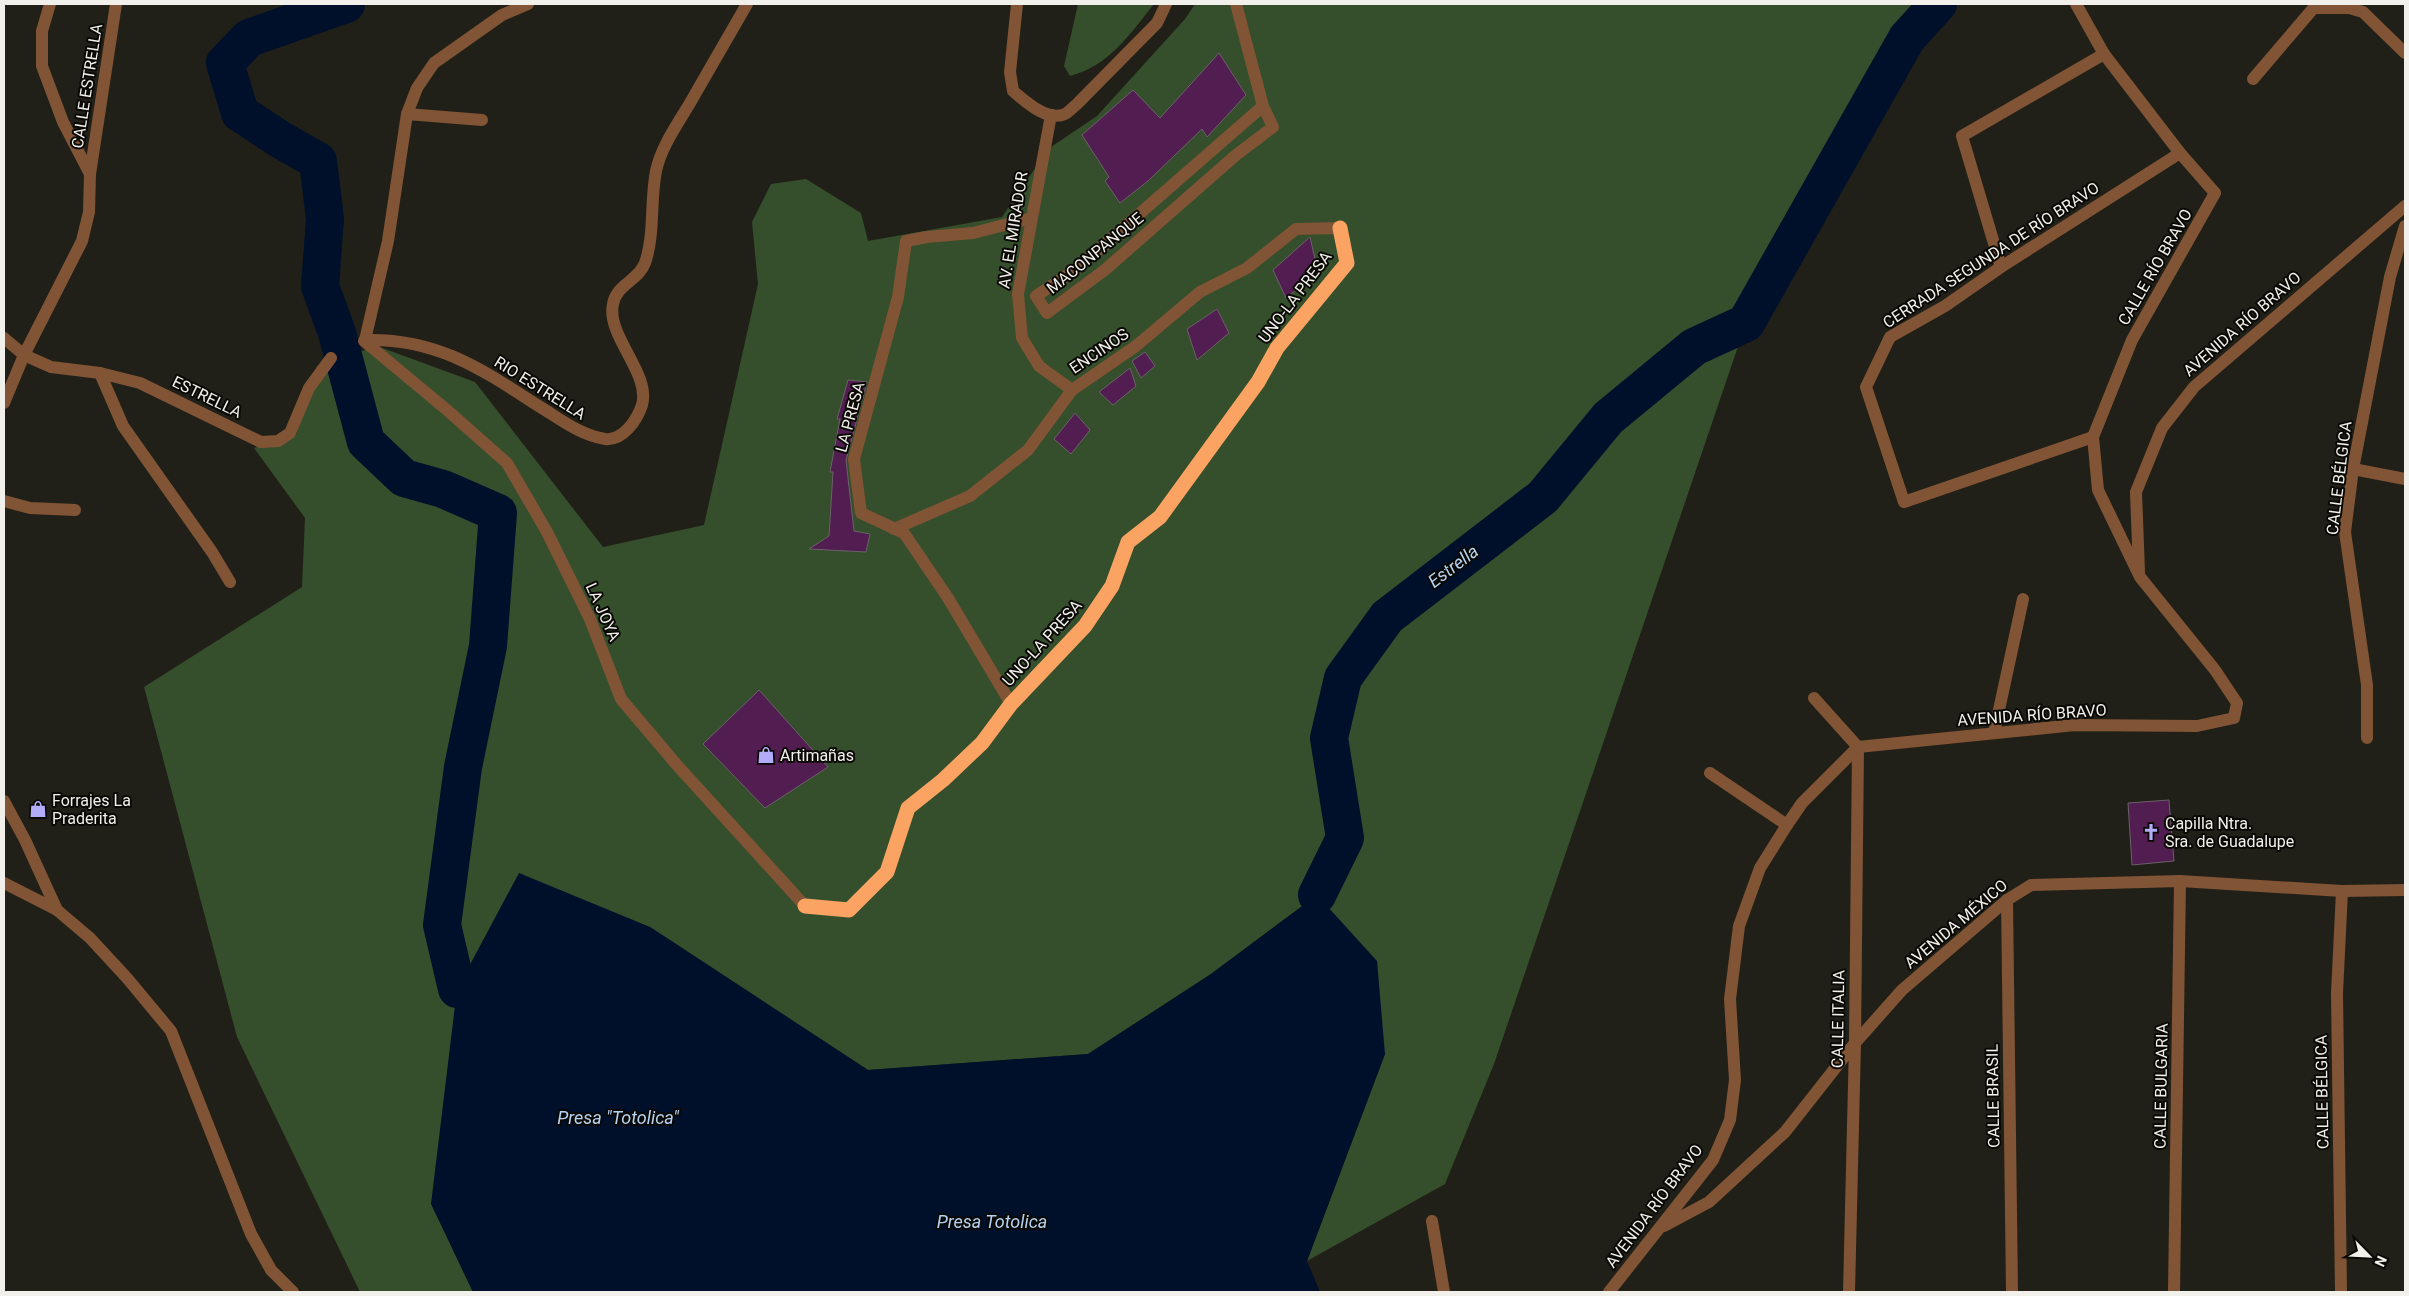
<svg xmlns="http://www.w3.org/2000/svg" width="2409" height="1296" font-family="Roboto,sans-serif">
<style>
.green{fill:#354e2b}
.water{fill:#00102b}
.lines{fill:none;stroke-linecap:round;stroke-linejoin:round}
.river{stroke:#00102b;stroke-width:38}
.building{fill:#521d50;stroke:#6a6269}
.minor{stroke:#805435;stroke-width:12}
.highway{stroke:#fba362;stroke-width:15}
.labels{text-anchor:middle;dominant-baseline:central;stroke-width:4;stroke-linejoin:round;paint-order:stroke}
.street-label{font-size:16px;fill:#f1f0ea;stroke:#0a0906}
.poi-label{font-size:16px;fill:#f1f0ea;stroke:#0a0906;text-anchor:start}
.water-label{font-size:18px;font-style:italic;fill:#b6d2f2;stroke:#0a0906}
</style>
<rect width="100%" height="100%" fill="#212018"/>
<g class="green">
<path d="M1078 4H1154C1130 34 1109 66 1070 76L1064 66Z"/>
<polygon points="1195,4 1938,4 1907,38 1746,323 1494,1064 1445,1184 1307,1261 1385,1054 1317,895 1211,974 1088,1054 868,1070 650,927 431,1203 473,1292 360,1292 237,1037 144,687 302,587 305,518 254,448 296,435 317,366 377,346 475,382 603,547 704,525 758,284 752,222 771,184 806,179 861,213 868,241 1002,217 1048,149 1097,116 1185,19"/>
</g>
<polygon class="water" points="519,873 650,927 868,1070 1088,1054 1211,974 1317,895 1377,961 1385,1054 1307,1261 1320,1292 473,1292 431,1204 457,989"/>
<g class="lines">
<g class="river">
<polyline points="346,4 249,38 225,63 240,113 281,140 318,161 325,219 320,286 337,333 366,442 404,478 443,489 498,513 488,646 463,767 442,925 457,989"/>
<polyline points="1317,895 1345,838 1329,738 1343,678 1387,617 1543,497 1608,418 1694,347 1746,323 1907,38 1938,4"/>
</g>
</g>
<g class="building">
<polygon points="1219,53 1246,95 1207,137 1202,129 1148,181 1120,203 1105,181 1109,177 1082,135 1133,90 1160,118"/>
<polygon points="1310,237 1318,272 1286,298 1273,270"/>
<polygon points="1217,309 1229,333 1197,360 1187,329"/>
<polygon points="1145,352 1155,366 1141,378 1132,361"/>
<polygon points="1130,368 1136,386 1113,405 1099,392"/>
<polygon points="848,380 867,382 846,460 854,531 870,534 866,552 809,549 829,536 833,472 830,472 840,419 837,419"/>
<polygon points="1075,413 1090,430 1071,454 1054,439"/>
<polygon points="759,690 828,767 765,808 703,744"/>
<polygon points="2169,800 2174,861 2132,865 2128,803"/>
</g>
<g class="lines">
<g class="minor">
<path d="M1017 4 1010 72 1013 91C1025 101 1047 122 1065 114 1069 112 1073 107 1077 104L1157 23 1166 4"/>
<polyline points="1236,4 1263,106 1273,127 1236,155 1106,269 1047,313 1036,296 1075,270 1263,106"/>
<polyline points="2314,8 2349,8 2363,12 2405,53"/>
<polyline points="2253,79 2317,4"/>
<polyline points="407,114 482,120"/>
<polyline points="1051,115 1018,294 1022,338 1039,366 1072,390"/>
<polyline points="90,174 116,4"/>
<polyline points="2001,267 1962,136 2104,54"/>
<polyline points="4,338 24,355 51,367 100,373 140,383 261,442 278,441 290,433 309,388 331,358"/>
<path d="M365 340C436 338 480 368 537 405 559 418 579 435 605 439 623 441 637 420 642 405 651 373 606 336 613 304 616 285 639 280 645 263 655 234 650 201 656 171 661 147 677 125 690 103 709 70 728 37 747 4"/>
<polyline points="365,340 364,341 447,410 507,463 547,532 590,619 621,699 676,764 805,906"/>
<polyline points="365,340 388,241 407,114 417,88 434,63 502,15 528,4"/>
<polyline points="100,373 123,426 212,552 230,582"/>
<polyline points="4,403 24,355 82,241 89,212 90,174 63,122 42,66 42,31 50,4"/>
<polyline points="2093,437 1904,502 1866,387 1890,337 1945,306 2001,267 2180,153"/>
<polyline points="2353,469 2405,479"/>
<polyline points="4,501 30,508 75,510"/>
<polyline points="894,529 970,496 1028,450 1072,390 1136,346 1200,292 1247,268 1296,229 1340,228"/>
<polyline points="2139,572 2136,492 2162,428 2194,387 2405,206"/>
<polyline points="1814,698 1858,747"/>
<polyline points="1011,704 948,598 904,533 861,513 854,459 898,297 906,241 927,237 973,233 1032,218"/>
<polyline points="1994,733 2023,599"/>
<polyline points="2367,738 2367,685 2345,532 2353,469 2390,277 2405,226"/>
<polyline points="1710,773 1787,825"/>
<polyline points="4,801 25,840 57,910"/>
<polyline points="4,883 57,910 90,938 127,978 171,1031 251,1234 271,1270 293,1292"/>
<polyline points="2007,900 2012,1292"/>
<polyline points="1432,1221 1444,1292"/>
<polyline points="1664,1226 1709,1202 1785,1132 1855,1043 1902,990 2007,900 2031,885 2180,881 2342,891 2405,890"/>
<polyline points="1609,1292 1713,1160 1730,1120 1735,1080 1730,999 1739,926 1760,868 1787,825 1802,803 1858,747 2075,725 2197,726 2234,718 2237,703 2215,670 2140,577 2098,490 2093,437 2132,340 2215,193 2180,153 2104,54 2076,4"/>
<polyline points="1849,1292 1855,1043 1858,747"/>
<polyline points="2174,1292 2180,881"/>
<polyline points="2341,1292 2337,993 2342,891"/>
</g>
<polyline class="highway" points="805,906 849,910 887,872 908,808 943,780 982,743 1011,704 1085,626 1112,586 1128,542 1160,517 1258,382 1277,348 1347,263 1340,228"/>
</g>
<defs>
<g id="shop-bare" transform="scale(1.35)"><path d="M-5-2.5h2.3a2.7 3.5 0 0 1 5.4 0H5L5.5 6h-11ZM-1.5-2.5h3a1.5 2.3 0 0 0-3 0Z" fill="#b3adf9" stroke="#0a0906" stroke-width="2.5" paint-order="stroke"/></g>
<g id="church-bare" transform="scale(1.35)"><path d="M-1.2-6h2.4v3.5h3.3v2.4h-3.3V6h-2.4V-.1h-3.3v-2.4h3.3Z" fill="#b3adf9" stroke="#0a0906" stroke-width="2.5" paint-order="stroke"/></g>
</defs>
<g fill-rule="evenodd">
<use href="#shop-bare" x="766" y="755"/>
<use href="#shop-bare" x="38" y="809"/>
<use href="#church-bare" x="2151" y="832"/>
</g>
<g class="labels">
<g class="street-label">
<text transform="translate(87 86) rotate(-81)">CALLE ESTRELLA</text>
<text transform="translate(1013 230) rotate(-81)">AV. EL MIRADOR</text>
<text transform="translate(1095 253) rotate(-39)">MACONPANQUE</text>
<text transform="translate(1991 255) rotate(-33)">CERRADA SEGUNDA DE RÍO BRAVO</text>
<text transform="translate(2155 267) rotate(-60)">CALLE RÍO BRAVO</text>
<text transform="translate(1295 297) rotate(-53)">UNO-LA PRESA</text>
<text transform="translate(2242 324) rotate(-41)">AVENIDA RÍO BRAVO</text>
<text transform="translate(1099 351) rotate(-34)">ENCINOS</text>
<text transform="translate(540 388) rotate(32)">RIO ESTRELLA</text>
<text transform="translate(207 397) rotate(26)">ESTRELLA</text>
<text transform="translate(850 417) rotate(-75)">LA PRESA</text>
<text transform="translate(2339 478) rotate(-83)">CALLE BÉLGICA</text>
<text transform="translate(603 612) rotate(66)">LA JOYA</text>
<text transform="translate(1042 643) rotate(-48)">UNO-LA PRESA</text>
<text transform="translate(2032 715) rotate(-4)">AVENIDA RÍO BRAVO</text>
<text transform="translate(1956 924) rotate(-40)">AVENIDA MÉXICO</text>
<text transform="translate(1838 1019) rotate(-89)">CALLE ITALIA</text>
<text transform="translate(2161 1086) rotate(-89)">CALLE BULGARIA</text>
<text transform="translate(2322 1092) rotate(-91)">CALLE BÉLGICA</text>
<text transform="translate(1993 1096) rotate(-91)">CALLE BRASIL</text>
<text transform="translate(1654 1206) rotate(-53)">AVENIDA RÍO BRAVO</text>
</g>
<g class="poi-label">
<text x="780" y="755">Artimañas</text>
<text x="52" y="800">Forrajes La<tspan x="52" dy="18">Praderita</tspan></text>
<text x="2165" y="823">Capilla Ntra.<tspan x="2165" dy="18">Sra. de Guadalupe</tspan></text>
</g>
<g class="water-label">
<text transform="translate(1453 566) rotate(-37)">Estrella</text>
<text x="618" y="1117">Presa "Totolica"</text>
<text x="992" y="1221">Presa Totolica</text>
</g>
</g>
<rect width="2409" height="1296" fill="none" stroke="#f1f0ea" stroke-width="10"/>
<g transform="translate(2369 1256) rotate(114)" stroke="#0a0906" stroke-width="4" paint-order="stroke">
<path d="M0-4L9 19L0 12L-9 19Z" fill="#f1f0ea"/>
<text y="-8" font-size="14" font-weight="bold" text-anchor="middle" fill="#f1f0ea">N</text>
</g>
</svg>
